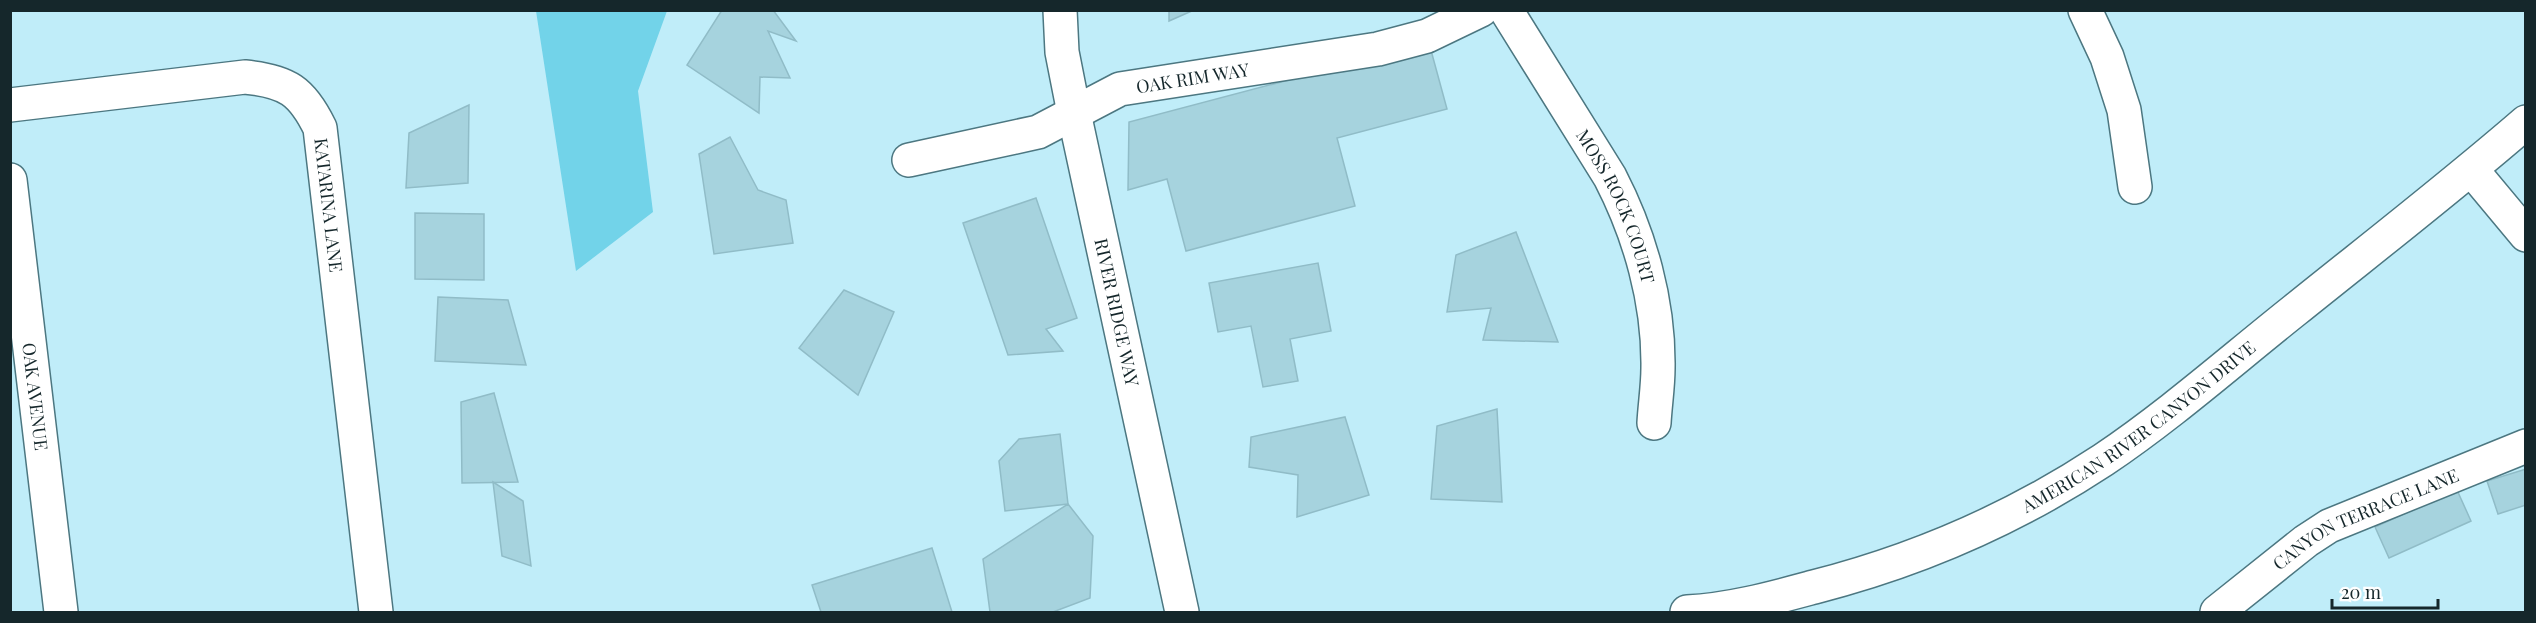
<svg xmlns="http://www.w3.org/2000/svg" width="2536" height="623" font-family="'Playfair Display',serif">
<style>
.green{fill:#72d3e9}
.building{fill:#a6d3de;stroke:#90bcc7;stroke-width:1.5}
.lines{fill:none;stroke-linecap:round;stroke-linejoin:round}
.minor-casing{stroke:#4c7781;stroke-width:36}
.major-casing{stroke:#4c7781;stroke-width:36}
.minor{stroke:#fff;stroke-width:33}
.major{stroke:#fff;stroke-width:33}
.labels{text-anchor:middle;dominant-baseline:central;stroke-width:4.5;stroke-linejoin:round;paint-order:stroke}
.street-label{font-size:18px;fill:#15272b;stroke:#fff}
</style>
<rect width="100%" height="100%" fill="#c0edf9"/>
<polygon class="green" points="536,11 667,11 638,91 653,212 576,271"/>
<g class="building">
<polygon points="722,10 773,10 796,41 768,31 790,78 760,77 759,113 687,65"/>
<polygon points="1169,10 1194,10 1169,21"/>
<polygon points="1429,43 1447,109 1337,138 1355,206 1186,251 1167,179 1128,190 1129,122"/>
<polygon points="469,105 468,183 406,188 409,133"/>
<polygon points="730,137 758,190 786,200 793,243 714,254 699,154"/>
<polygon points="1036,198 1077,318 1046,329 1063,351 1008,355 963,223"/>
<polygon points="415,213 484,214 484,280 415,279"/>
<polygon points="1516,232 1558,342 1483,340 1491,308 1447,312 1456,255"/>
<polygon points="1318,263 1331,331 1290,339 1298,381 1263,387 1251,326 1218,332 1209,283"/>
<polygon points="844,290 894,312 858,395 799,348"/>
<polygon points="438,297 508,300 526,365 435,361"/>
<polygon points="494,393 518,482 462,483 461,402"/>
<polygon points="1497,409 1502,502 1431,499 1437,426"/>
<polygon points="1345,417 1369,495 1297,517 1298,475 1249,467 1251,437"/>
<polygon points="1060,434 1068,504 1005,511 999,461 1019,439"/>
<polygon points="2526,469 2526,505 2498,514 2487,481"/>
<polygon points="493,482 523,501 531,566 502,556"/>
<polygon points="2457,490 2471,521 2389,558 2375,527"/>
<polygon points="1068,504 1093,536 1090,598 1053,612 990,612 983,559"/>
<polygon points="932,548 952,612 821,612 812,585"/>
</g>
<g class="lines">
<g class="minor-casing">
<g id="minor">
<path id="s1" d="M1060 10 1062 52 1074 113 1182 612"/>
<path id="s2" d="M1506 10 1610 177C1640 235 1659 302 1658 368 1658 386 1655 405 1654 423"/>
<polyline points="2085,10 2107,57 2124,110 2135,187"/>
<path id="s3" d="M10 105 245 77C287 81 302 91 320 128L376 612"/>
<path id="s4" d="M909 160 1038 132 1120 89 1378 49 1427 36 1481 10"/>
<polyline points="2471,169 2526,235"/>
<path id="s5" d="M2217 612 2306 541 2329 526 2526 446"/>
</g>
</g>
<g class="major-casing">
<g id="major">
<path id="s6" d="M10 180 61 612"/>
<path id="s7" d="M1687 612C1730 610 1773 598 1814 587 1916 561 2015 518 2103 460 2170 415 2232 360 2295 310 2372 248 2451 187 2526 122"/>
</g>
</g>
<use href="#minor" class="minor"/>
<use href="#major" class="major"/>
</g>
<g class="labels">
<g class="street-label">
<text stroke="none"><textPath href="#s4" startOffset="298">OAK RIM WAY</textPath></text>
<text stroke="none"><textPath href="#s3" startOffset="411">KATARINA LANE</textPath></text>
<text stroke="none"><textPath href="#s2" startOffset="226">MOSS ROCK COURT</textPath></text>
<text stroke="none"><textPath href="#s1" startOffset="308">RIVER RIDGE WAY</textPath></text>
<text stroke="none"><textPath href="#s6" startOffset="218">OAK AVENUE</textPath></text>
<text stroke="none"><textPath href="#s7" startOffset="495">AMERICAN RIVER CANYON DRIVE</textPath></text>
<text stroke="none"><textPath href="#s5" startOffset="177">CANYON TERRACE LANE</textPath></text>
</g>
</g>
<rect width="2536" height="623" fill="none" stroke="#15272b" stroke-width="24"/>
<path d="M2332 599v9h106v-9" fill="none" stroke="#15272b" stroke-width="3"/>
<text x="2341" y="599" font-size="18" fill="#15272b" stroke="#ffffff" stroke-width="4.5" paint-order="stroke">20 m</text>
</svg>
